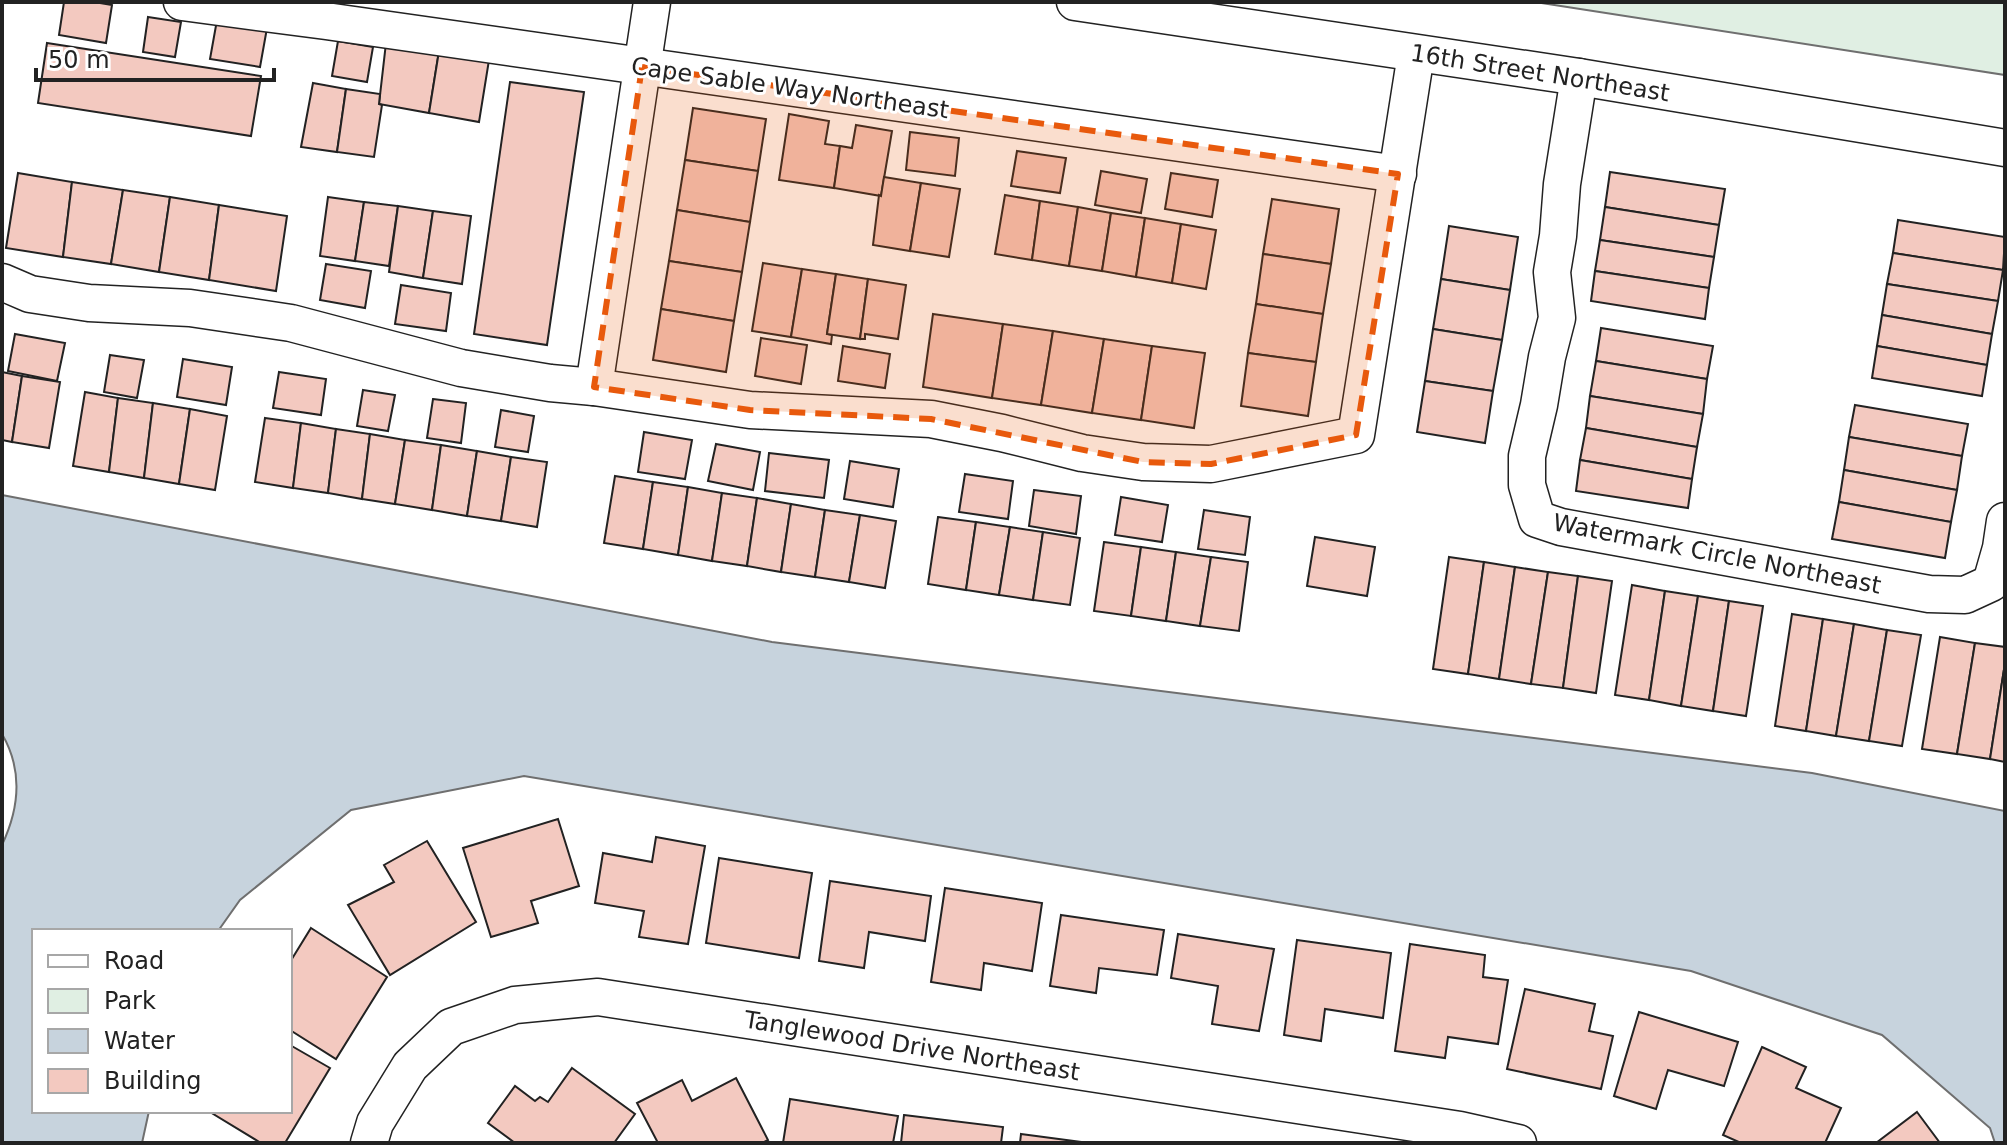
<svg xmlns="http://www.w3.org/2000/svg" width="2007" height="1145" font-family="'DejaVu Sans',sans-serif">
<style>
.green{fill:#e0efe3;stroke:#6f6f6f;stroke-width:2}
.water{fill:#c7d3dd;stroke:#6f6f6f;stroke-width:2}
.building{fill:#f3c9c0;stroke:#222;stroke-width:2}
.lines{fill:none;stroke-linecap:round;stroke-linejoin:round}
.minor-casing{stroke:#222;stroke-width:39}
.minor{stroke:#fff;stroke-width:36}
.marked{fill:#e8590c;fill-opacity:0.2;stroke:#e8590c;stroke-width:6;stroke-dasharray:16 10;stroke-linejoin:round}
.labels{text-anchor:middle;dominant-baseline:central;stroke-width:6;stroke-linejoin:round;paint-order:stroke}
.street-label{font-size:24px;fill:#222;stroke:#fff}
</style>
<rect width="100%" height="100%" fill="#fff"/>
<polygon class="green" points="1535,2 2005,2 2005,75"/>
<path class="water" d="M2 495 772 642 1812 773 2005 811V1143H1995L1990 1128 1882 1035 1691 971 524 776 351 810 240 900 218 931H34V1111H149L142 1143H2V845C19 809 23 770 2 734Z"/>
<g class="building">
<polygon points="64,2 94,2 112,5 106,43 59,35"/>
<polygon points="148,17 181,22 175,57 143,52"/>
<polygon points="217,20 267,28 260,67 210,59"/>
<polygon points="338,41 373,47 367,82 332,76"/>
<polygon points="47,43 261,76 251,136 38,103"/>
<polygon points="386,43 439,51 429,113 379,104"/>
<polygon points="439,51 489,60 479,122 429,113"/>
<polygon points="510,82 584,92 547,345 474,334"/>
<polygon points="313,83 346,89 337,152 301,147"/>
<polygon points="346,89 380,94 379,104 382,105 374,157 337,152"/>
<polygon points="693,108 766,119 758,171 685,160"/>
<polygon points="789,114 829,121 825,144 840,146 834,188 779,180"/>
<polygon points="856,125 892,131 881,196 834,188 840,146 852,148"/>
<polygon points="910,132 959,138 955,176 906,170"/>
<polygon points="1017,151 1066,158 1060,193 1011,186"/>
<polygon points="685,160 758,171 750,222 677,210"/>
<polygon points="1101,171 1147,179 1141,213 1095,205"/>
<polygon points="1610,172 1725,189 1719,225 1605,207"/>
<polygon points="18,173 72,182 63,257 6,248"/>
<polygon points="1171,173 1218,180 1212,217 1165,209"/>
<polygon points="884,177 921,183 910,251 873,245 879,195 881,196"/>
<polygon points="72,182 123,190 111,264 63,257"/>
<polygon points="921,183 960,189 949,257 910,251"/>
<polygon points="123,190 170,197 159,272 111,264"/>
<polygon points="1005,195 1040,201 1032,260 995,254"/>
<polygon points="170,197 219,205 209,280 159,272"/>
<polygon points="328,197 364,202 355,261 320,256"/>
<polygon points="1272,199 1339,209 1331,264 1263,254"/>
<polygon points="1040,201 1078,207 1069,266 1032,260"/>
<polygon points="364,202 398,206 389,266 355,261"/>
<polygon points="219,205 287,216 276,291 209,280"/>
<polygon points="398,206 433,211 423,278 389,272"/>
<polygon points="1078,207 1111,213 1102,271 1069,266"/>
<polygon points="1605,207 1719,225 1714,257 1600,240"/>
<polygon points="677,210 750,222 742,272 669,261"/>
<polygon points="433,211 471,216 462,284 423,278"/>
<polygon points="1111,213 1145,218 1136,277 1102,271"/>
<polygon points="1145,218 1181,224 1172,283 1136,277"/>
<polygon points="1898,220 2005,237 2003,270 1893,253"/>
<polygon points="1181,224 1216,230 1206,289 1172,283"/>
<polygon points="1449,226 1518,237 1510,290 1441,279"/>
<polygon points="1600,240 1714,257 1709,288 1595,271"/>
<polygon points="1893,253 2003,270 1998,301 1887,284"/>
<polygon points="1263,254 1331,264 1323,314 1256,304"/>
<polygon points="669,261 742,272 734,321 661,309"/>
<polygon points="763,263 802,269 791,337 752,331"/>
<polygon points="326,264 371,271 365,308 320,300"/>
<polygon points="802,269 836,274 827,334 832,335 831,344 791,337"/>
<polygon points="1595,271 1709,288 1705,319 1591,301"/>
<polygon points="836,274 868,279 860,339 827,334"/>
<polygon points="868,279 906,285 898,339 865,334 865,339 860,339"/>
<polygon points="1441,279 1510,290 1502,340 1433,329"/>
<polygon points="1887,284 1998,301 1992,334 1882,315"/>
<polygon points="401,285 451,293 446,331 395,324"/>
<polygon points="1256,304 1323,314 1316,362 1248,353"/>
<polygon points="661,309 734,321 726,372 653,360"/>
<polygon points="933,314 1003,324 992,398 923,387"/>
<polygon points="1882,315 1992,334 1987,365 1877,346"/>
<polygon points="1003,324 1053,331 1041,405 992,398"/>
<polygon points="1601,328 1713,346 1707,379 1596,361"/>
<polygon points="1433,329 1502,340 1493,391 1425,381"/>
<polygon points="1053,331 1104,339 1092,413 1041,405"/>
<polygon points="15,334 65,343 57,381 8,371"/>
<polygon points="761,338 807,345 801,384 755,376"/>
<polygon points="1104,339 1152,346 1141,420 1092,413"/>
<polygon points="843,346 890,354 885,388 838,381"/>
<polygon points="1152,346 1205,353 1194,428 1141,420"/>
<polygon points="1877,346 1987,365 1982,396 1872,378"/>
<polygon points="1248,353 1316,362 1308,416 1241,406"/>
<polygon points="110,355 144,360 137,398 104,392"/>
<polygon points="183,359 232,367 226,405 177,397"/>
<polygon points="1596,361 1707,379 1703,414 1590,396"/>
<polygon points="2,372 22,376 12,442 2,440"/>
<polygon points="279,372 326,379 321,415 273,408"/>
<polygon points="22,376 60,382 49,448 12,442"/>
<polygon points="1425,381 1493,391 1485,443 1417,432"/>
<polygon points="363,390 395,395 388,431 357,426"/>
<polygon points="85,392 118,398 109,472 73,466"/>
<polygon points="1590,396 1703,414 1697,447 1586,428"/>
<polygon points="118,398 153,403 144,478 109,472"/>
<polygon points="433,399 466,403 461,443 427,438"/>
<polygon points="153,403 190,409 179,484 144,478"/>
<polygon points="1855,405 1968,424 1962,456 1849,437"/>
<polygon points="190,409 227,416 215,490 179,484"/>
<polygon points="501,410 534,416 528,452 495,447"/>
<polygon points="265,418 301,423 293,488 255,482"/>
<polygon points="301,423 336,429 328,493 293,488"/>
<polygon points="1586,428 1697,447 1692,479 1580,460"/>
<polygon points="336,429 370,434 362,499 328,493"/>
<polygon points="644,432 692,440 685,479 638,472"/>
<polygon points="370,434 405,440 395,504 362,499"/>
<polygon points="1849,437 1962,456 1957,490 1844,470"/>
<polygon points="405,440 441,445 432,510 395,504"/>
<polygon points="716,444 760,452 753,490 708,481"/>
<polygon points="441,445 477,451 467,516 432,510"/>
<polygon points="477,451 511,457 501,521 467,516"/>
<polygon points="769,453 829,460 824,498 765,491"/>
<polygon points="511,457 547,462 537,527 501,521"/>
<polygon points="1580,460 1692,479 1688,508 1576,491"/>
<polygon points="850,461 899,469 893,507 844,499"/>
<polygon points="1844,470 1957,490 1951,522 1839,502"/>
<polygon points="965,474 1013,481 1008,519 959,512"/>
<polygon points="615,476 653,482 643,549 604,543"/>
<polygon points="653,482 688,487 678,555 643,549"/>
<polygon points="688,487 722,493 712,561 678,555"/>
<polygon points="1034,490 1081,496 1076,534 1029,526"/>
<polygon points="722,493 757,498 747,566 712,561"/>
<polygon points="1121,497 1168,505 1162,542 1115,535"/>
<polygon points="757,498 791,504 781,572 747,566"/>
<polygon points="1839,502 1951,522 1945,558 1832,539"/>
<polygon points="791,504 825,510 815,577 781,572"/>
<polygon points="825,510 860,515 849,582 815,577"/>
<polygon points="1204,510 1250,517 1245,555 1198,549"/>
<polygon points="860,515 896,521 885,588 849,582"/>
<polygon points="938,517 976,522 966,590 928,584"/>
<polygon points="976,522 1010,527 999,595 966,590"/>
<polygon points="1010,527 1043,532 1033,600 999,595"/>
<polygon points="1043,532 1080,538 1070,605 1033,600"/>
<polygon points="1315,537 1375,547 1367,596 1307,586"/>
<polygon points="1104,542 1141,547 1131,616 1094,611"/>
<polygon points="1141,547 1176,552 1166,621 1131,616"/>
<polygon points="1176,552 1211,557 1200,626 1166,621"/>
<polygon points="1211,557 1248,562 1239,631 1200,626"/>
<polygon points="1449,557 1484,562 1468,674 1433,669"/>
<polygon points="1484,562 1515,567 1499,679 1468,674"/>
<polygon points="1515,567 1548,572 1531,684 1499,679"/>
<polygon points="1548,572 1578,576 1563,688 1531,684"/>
<polygon points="1578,576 1612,581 1596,693 1563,688"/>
<polygon points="1632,585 1665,591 1649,700 1615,695"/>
<polygon points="1665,591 1698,596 1681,706 1649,700"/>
<polygon points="1698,596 1729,601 1713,711 1681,706"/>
<polygon points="1729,601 1763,606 1746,716 1713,711"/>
<polygon points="1792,614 1823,619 1806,731 1775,726"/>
<polygon points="1823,619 1854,624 1836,736 1806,731"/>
<polygon points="1854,624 1887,630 1869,741 1836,736"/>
<polygon points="1887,630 1921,635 1902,746 1869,741"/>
<polygon points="1940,637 1975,643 1957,754 1922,749"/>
<polygon points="1975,643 2005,647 2005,663 1990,759 1957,754"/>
<polygon points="2005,663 2005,762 1990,759"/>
<polygon points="558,819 579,886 531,901 538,923 491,937 463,848"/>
<polygon points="656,837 705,846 688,944 639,937 644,911 595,903 603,853 652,862"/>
<polygon points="427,841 476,922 390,975 348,905 394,882 384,865"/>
<polygon points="719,858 812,873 799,958 706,943"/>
<polygon points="830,881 931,896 925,941 869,932 864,968 819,961"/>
<polygon points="945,888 1042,903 1032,971 984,963 981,990 931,982"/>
<polygon points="1061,915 1164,930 1157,975 1099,968 1096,993 1050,986"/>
<polygon points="311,928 387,977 336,1059 290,1030 290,962"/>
<polygon points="1178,934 1274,949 1259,1031 1212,1024 1218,986 1171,978"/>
<polygon points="1297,940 1391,953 1383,1018 1325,1009 1321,1041 1284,1035"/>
<polygon points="1410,944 1485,955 1483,977 1508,980 1498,1044 1448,1037 1445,1058 1395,1051"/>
<polygon points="1525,989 1595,1004 1589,1031 1613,1036 1601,1089 1507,1069"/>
<polygon points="1639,1012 1738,1042 1724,1086 1668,1070 1656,1109 1614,1096"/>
<polygon points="290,1045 330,1068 285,1143 261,1143 210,1112 290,1111"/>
<polygon points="1762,1047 1806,1067 1796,1088 1841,1108 1825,1143 1741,1143 1723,1135"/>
<polygon points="572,1068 635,1114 614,1143 515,1143 488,1123 515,1086 535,1101 540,1097 548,1102"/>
<polygon points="736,1078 768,1140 762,1143 658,1143 637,1103 682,1080 692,1101"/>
<polygon points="790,1099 898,1116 893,1143 783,1143"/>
<polygon points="1917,1112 1940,1143 1876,1143"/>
<polygon points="904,1115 1003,1127 1001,1143 901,1143"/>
<polygon points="1021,1134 1089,1143 1020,1143"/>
</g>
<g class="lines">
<g class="minor-casing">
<g id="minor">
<polyline points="182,2 326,21 1398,174"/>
<polyline points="1075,2 1579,77 2005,148"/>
<polyline points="1579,77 1562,184 1558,236 1552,272 1557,318 1547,357 1539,405 1527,456 1527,485 1537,519 1561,527 1929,594 1965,595 1991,583 2001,548 2005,521"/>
<polyline points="2,282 30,294 89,303 190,308 291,323 461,368 550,383 594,387 750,410 931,419 1002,433 1082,453 1143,462 1211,464 1356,435 1416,54"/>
<polyline points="594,387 652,2"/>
<polyline points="369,1143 375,1123 410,1066 451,1027 515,1005 598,997 1460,1130 1518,1143"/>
</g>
</g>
<use href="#minor" class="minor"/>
</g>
<path class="marked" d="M642 67 1398 174 1356 435 1211 464 1143 462 931 419 750 410 594 387Z"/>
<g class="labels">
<g class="street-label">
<text transform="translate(1540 73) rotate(9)">16th Street Northeast</text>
<text transform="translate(790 88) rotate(8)">Cape Sable Way Northeast</text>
<text transform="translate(1717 554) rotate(11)">Watermark Circle Northeast</text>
<text transform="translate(912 1046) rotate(9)">Tanglewood Drive Northeast</text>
</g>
</g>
<rect width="2007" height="1145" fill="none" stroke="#222222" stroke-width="8"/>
<rect x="32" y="929" width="260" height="184" fill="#ffffff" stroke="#a7a7a7" stroke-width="2"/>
<rect x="48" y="955" width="40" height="12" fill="#ffffff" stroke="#a7a7a7" stroke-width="2"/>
<text x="104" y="969" font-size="24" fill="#222222">Road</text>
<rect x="48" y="989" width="40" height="24" fill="#e0efe3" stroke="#a7a7a7" stroke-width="2"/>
<text x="104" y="1009" font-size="24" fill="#222222">Park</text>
<rect x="48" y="1029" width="40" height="24" fill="#c7d3dd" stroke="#a7a7a7" stroke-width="2"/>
<text x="104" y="1049" font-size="24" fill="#222222">Water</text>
<rect x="48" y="1069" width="40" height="24" fill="#f3c9c0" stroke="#a7a7a7" stroke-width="2"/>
<text x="104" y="1089" font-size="24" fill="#222222">Building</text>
<path d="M36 68v12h238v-12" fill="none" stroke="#222222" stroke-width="4"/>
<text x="48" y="68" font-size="24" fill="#222222" stroke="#ffffff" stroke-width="6" paint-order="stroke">50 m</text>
</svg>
